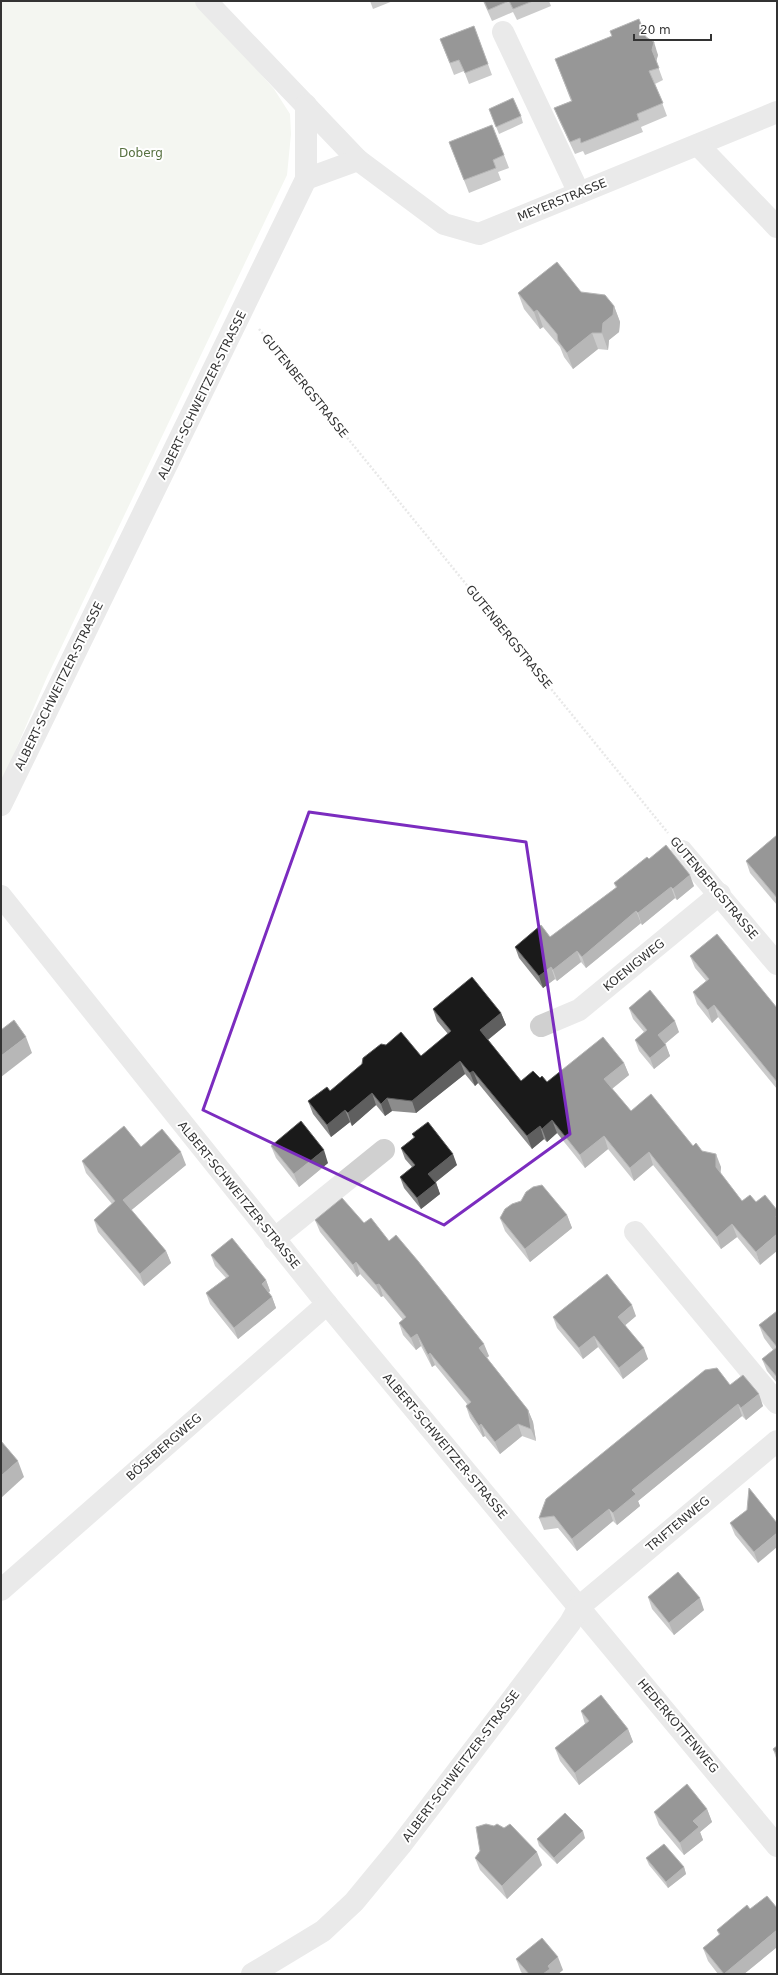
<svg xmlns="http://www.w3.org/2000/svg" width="778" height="1975" font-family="'DejaVu Sans',sans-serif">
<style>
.green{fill:#e6ecdf}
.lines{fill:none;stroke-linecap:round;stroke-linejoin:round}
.path{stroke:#cdcdcd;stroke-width:2.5;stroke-dasharray:2 2;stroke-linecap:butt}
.minor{stroke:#d0d0d0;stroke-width:22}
.wall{fill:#8c8c8c}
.shaded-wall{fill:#5f5f5f}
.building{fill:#1a1a1a;stroke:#5f5f5f}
.marked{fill:none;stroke:#7b2cbf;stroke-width:3;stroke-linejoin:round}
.labels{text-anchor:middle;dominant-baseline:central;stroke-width:4;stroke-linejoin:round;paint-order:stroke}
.park-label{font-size:12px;fill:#56703f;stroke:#fff}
.street-label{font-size:12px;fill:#333;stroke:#fff}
</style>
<rect width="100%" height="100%" fill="#fff"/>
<polygon class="green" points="1,1 196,1 274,89 290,114 291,134 287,175 47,677 1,784"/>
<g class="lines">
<polyline class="path" points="259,329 668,833"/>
<g class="minor">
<polyline points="206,1 358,160 444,224 479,234 777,112"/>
<polyline points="503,32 579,193"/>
<polyline points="698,145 777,227"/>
<polyline points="306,179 358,160"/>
<polyline points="1,805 306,179 306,105"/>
<polyline points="682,851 777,964"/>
<polyline points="1,896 327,1304 777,1846"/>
<polyline points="541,1026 579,1010 720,894"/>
<polyline points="635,1232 777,1403"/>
<polyline points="274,1239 384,1150"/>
<polyline points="1,1590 327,1304"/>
<polyline points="252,1974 323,1931 354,1902 401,1845 570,1623 579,1607 777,1441"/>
</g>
</g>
<g class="wall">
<polygon points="370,1 393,1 373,9"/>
<polygon points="483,1 549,1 551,6 517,20 513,12 492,21"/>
<polygon points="474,26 492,75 469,84 464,71 454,75 440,39"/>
<polygon points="646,37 658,55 656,61 663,80 655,84 667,116 641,127 643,132 585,155 583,151 575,154 559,120 554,108 571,101 555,59"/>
<polygon points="489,109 521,116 523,123 499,134"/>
<polygon points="449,142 504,155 509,168 498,172 501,180 469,193"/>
<polygon points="581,292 614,306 620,322 619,332 609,340 608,350 598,349 573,369 564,357 560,347 543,327 540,329 524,309 518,293"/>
<polygon points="777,835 777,905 750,873 746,861"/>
<polygon points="649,859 694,886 677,900 675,898 642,925 641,923 586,968 581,962 557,981 555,979 543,988 519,958 515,947 550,937 616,888 614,883"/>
<polygon points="690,956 777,1008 777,1089 718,1017 712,1023 697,1004 693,992 706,981 695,968"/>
<polygon points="629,1008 679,1032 665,1044 670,1056 654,1069 639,1051 635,1040 644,1032 633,1019"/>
<polygon points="433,1009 501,1013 506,1025 488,1040 521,1081 540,1078 547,1082 624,1063 629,1075 612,1089 631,1111 693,1146 702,1151 721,1167 720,1173 742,1201 760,1265 737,1237 721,1249 653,1165 634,1181 608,1149 585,1168 557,1133 547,1142 544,1139 532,1149 478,1083 475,1086 465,1074 416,1113 392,1111 385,1116 376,1105 352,1126 350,1122 331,1137 313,1114 308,1101 330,1091 421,1056 448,1034 437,1021"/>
<polygon points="412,1134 457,1165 436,1182 440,1194 421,1209 404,1188 400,1177 412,1167 405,1159 401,1148 414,1138"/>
<polygon points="271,1146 328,1163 299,1187 276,1158"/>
<polygon points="141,1147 186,1165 131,1210 166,1251 171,1263 144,1286 98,1232 94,1220 112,1204 86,1173 82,1161"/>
<polygon points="567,1215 572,1228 530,1262 505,1231 500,1218"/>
<polygon points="315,1220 364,1223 389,1241 489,1356 487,1358 528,1410 533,1422 536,1441 522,1436 500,1454 485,1436 483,1437 470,1418 466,1406 467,1404 435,1365 432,1367 421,1346 416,1350 403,1335 399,1323 403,1320 383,1296 381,1297 360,1274 357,1277 320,1232"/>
<polygon points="211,1255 266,1280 270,1291 269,1292 272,1297 276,1308 238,1339 210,1304 206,1293 226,1278 215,1266"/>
<polygon points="777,1311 777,1383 767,1371 762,1359 773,1350 764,1338 759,1325"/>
<polygon points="636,1316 625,1325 648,1359 623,1379 598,1347 583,1359 557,1328 553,1317"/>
<polygon points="730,1385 763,1406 746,1420 742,1416 638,1501 640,1506 617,1525 613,1521 577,1551 558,1528 544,1530 539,1518"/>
<polygon points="747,1510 758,1563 735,1535 730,1523"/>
<polygon points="648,1597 704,1610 674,1635 652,1609"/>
<polygon points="581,1711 628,1729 633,1742 579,1785 560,1761 555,1748 585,1724"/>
<polygon points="777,1746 777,1761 773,1749"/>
<polygon points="707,1809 712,1822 700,1832 703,1840 684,1855 659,1825 654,1812"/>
<polygon points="585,1838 557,1864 539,1846 537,1839"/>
<polygon points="475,1858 542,1865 507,1899 480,1870"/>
<polygon points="646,1858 684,1867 686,1874 668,1888 649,1865"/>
<polygon points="717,1930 777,1947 744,1974 718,1974 708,1961 703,1948 719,1935"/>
<polygon points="516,1959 563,1970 558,1974 523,1974 521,1972"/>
</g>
<g class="shaded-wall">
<polygon points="654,42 658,55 656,62 652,50"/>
<polygon points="614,306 620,322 619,332 609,340 608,350 602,333 603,323"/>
<polygon points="537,310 543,327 540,329 534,312"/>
<polygon points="592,333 598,349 573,369 567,353"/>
<polygon points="690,875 694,886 677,900 673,889"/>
<polygon points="671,887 675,898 642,925 638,913"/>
<polygon points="636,911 641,923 586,968 582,957"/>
<polygon points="577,951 581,962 557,981 553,970"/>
<polygon points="551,967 555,979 543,988 539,976"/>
<polygon points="714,1005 718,1017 712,1023 708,1010"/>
<polygon points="501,1013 506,1025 485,1042 480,1030"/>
<polygon points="675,1021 679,1032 662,1046 658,1035"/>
<polygon points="26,1037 32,1053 1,1077 1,1056"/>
<polygon points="666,1045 670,1056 654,1069 650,1058"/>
<polygon points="460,1061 465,1074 416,1113 412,1101"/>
<polygon points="624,1063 629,1075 609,1091 604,1079"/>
<polygon points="473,1071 478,1083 475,1086 470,1073"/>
<polygon points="372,1093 376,1105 352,1126 348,1113"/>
<polygon points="387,1098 392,1111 385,1116 381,1104"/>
<polygon points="345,1110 350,1122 331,1137 327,1125"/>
<polygon points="552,1120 557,1133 547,1142 542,1129"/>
<polygon points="540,1126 544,1139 532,1149 527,1136"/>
<polygon points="604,1136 608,1149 585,1168 580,1155"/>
<polygon points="324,1150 328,1163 299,1187 294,1174"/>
<polygon points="181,1152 186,1165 128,1213 123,1200"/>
<polygon points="649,1152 653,1165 634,1181 630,1168"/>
<polygon points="453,1154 457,1165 432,1185 428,1174"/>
<polygon points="716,1154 721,1167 720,1180 716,1167"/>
<polygon points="436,1183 440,1194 421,1209 417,1198"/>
<polygon points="567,1215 572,1228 530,1262 525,1249"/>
<polygon points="732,1224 737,1237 721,1249 717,1237"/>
<polygon points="777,1234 777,1251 760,1265 756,1252"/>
<polygon points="166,1251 171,1263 144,1286 140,1274"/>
<polygon points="356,1262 360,1274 357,1277 353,1265"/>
<polygon points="266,1280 270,1291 266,1295 262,1284"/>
<polygon points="379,1284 383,1296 381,1297 376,1285"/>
<polygon points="272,1297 276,1308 238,1339 234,1328"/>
<polygon points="632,1305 636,1316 622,1328 618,1317"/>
<polygon points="417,1334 421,1346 416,1350 411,1338"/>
<polygon points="594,1336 598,1347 583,1359 579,1348"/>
<polygon points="484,1344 489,1356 483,1360 479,1348"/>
<polygon points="644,1348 648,1359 623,1379 619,1368"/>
<polygon points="430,1353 435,1365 432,1367 428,1355"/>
<polygon points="759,1394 763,1406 746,1420 741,1408"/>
<polygon points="738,1404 742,1416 638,1501 640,1506 617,1525 613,1513 632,1490"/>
<polygon points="528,1410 533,1422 536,1441 531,1429"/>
<polygon points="481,1424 485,1436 483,1437 479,1426"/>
<polygon points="518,1424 522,1436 500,1454 495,1442"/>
<polygon points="18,1461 24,1477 1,1498 1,1476"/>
<polygon points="609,1509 613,1521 577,1551 572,1539"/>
<polygon points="777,1533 777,1547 758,1563 754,1552"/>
<polygon points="700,1598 704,1610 674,1635 669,1623"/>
<polygon points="628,1729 633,1742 579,1785 575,1773"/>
<polygon points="707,1809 712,1822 700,1832 703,1840 684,1855 680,1843 693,1821"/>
<polygon points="583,1831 585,1838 557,1864 554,1858"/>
<polygon points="537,1852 542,1865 507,1899 502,1886"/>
<polygon points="684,1867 686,1874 668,1888 666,1882"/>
<polygon points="777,1930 777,1947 744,1974 724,1974"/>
<polygon points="558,1957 563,1970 558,1974 543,1974 548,1966"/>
</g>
<g class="building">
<polygon points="484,1 533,1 513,9 509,1 488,10"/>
<polygon points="639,19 646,37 654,42 652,50 659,68 649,71 663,103 637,114 639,120 581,143 580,138 570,142 554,108 572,101 555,59 612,36 610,31"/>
<polygon points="474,26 488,64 465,73 459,60 450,63 440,39"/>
<polygon points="513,98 521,116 496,127 489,109"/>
<polygon points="492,125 504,155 493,160 496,168 464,180 449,142"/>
<polygon points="557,262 581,292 605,295 614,306 613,315 603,323 602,333 592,333 567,353 558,341 557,334 537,310 534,312 518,293"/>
<polygon points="777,835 777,898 746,861"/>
<polygon points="666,845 690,875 673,889 671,887 638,913 636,911 582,957 577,951 553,970 551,967 539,976 515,947 541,925 550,937 617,887 614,883 647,857 649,859"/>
<polygon points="717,934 777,1008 777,1082 714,1005 708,1010 693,992 709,979 690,956"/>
<polygon points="472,977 501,1013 480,1030 521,1081 533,1071 540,1078 542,1076 547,1082 603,1037 624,1063 604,1079 631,1111 651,1094 693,1146 696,1143 702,1151 716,1154 716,1167 742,1201 750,1195 756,1202 765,1195 777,1210 777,1215 776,1216 777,1218 777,1234 756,1252 732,1224 717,1237 649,1152 630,1168 604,1136 580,1155 552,1120 542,1129 540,1126 527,1136 473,1071 470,1073 460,1061 412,1101 387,1098 381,1104 372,1093 348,1113 345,1110 327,1125 308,1101 327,1087 330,1091 362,1064 363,1058 381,1044 386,1045 401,1032 421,1056 451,1031 433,1009"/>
<polygon points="650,990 675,1021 658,1035 666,1045 650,1058 635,1040 647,1030 629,1008"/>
<polygon points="14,1020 26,1037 1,1056 1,1030"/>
<polygon points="301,1121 324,1150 294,1174 271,1146"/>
<polygon points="428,1122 453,1154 428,1174 436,1183 417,1198 400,1177 415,1165 401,1148 415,1137 412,1134"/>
<polygon points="124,1126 141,1147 162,1129 181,1152 123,1200 166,1251 140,1274 94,1220 115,1201 82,1161"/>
<polygon points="542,1185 567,1215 525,1249 500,1218 505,1209 512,1204 521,1201 526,1192 533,1187"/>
<polygon points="342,1198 364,1223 371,1218 389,1241 396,1235 418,1261 484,1344 479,1348 528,1410 531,1429 518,1424 495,1442 481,1424 479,1426 466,1406 471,1402 430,1353 428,1355 417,1334 411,1338 399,1323 406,1317 379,1284 376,1285 356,1262 353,1265 315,1220"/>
<polygon points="232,1238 266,1280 262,1284 272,1297 234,1328 206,1293 229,1276 211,1255"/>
<polygon points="607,1274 632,1305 618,1317 644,1348 619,1368 594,1336 579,1348 553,1317"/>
<polygon points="777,1311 777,1377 762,1359 777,1347 759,1325"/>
<polygon points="717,1368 730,1385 743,1375 759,1394 741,1408 738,1404 632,1490 636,1494 613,1513 609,1509 572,1539 554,1516 539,1518 546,1499 705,1370"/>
<polygon points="1,1441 18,1461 1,1476"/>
<polygon points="749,1488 777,1523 777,1533 754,1552 730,1523 747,1510"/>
<polygon points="678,1572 700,1598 669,1623 648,1597"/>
<polygon points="601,1695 628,1729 575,1773 555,1748 589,1721 581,1711"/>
<polygon points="777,1746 777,1755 773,1749"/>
<polygon points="687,1784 707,1809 693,1821 699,1827 680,1843 654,1812"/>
<polygon points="565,1813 583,1831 554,1858 537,1839"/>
<polygon points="486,1824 494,1826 497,1824 504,1828 510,1824 537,1852 502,1886 475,1858 480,1851 476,1827"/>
<polygon points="664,1844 684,1867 666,1882 646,1858"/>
<polygon points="767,1896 777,1908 777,1930 724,1974 703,1948 720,1934 717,1930 747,1905 750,1909"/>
<polygon points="542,1938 558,1957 548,1966 550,1969 543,1974 529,1974 516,1959"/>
</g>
<path d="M0 0H778V1975H0ZM309 812 526 842 570 1134 444 1225 203 1110Z" fill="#fff" fill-opacity=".55" fill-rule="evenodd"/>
<path class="marked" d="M309 812 526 842 570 1134 444 1225 203 1110Z"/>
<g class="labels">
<g class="park-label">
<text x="141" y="153">Doberg</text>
</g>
<g class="street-label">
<text transform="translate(562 200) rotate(-22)">MEYERSTRASSE</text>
<text transform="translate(305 386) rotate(51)">GUTENBERGSTRASSE</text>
<text transform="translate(202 395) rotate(-64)">ALBERT-SCHWEITZER-STRASSE</text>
<text transform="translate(509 637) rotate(51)">GUTENBERGSTRASSE</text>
<text transform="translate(59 686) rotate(-64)">ALBERT-SCHWEITZER-STRASSE</text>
<text transform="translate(714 888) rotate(50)">GUTENBERGSTRASSE</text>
<text transform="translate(634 965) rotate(-39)">KOENIGWEG</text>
<text transform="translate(239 1195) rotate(51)">ALBERT-SCHWEITZER-STRASSE</text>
<text transform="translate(445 1446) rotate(50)">ALBERT-SCHWEITZER-STRASSE</text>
<text transform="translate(164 1447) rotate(-41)">BÖSEBERGWEG</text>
<text transform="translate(678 1524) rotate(-40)">TRIFTENWEG</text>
<text transform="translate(678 1726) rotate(50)">HEDERKOTTENWEG</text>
<text transform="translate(461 1766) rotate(-53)">ALBERT-SCHWEITZER-STRASSE</text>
</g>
</g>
<rect width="778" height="1975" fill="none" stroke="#333333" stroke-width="4"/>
<path d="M634 34v6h77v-6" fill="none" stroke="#333333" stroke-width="2"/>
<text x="640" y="34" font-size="12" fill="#333333" stroke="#ffffff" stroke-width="3" paint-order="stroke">20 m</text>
</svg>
